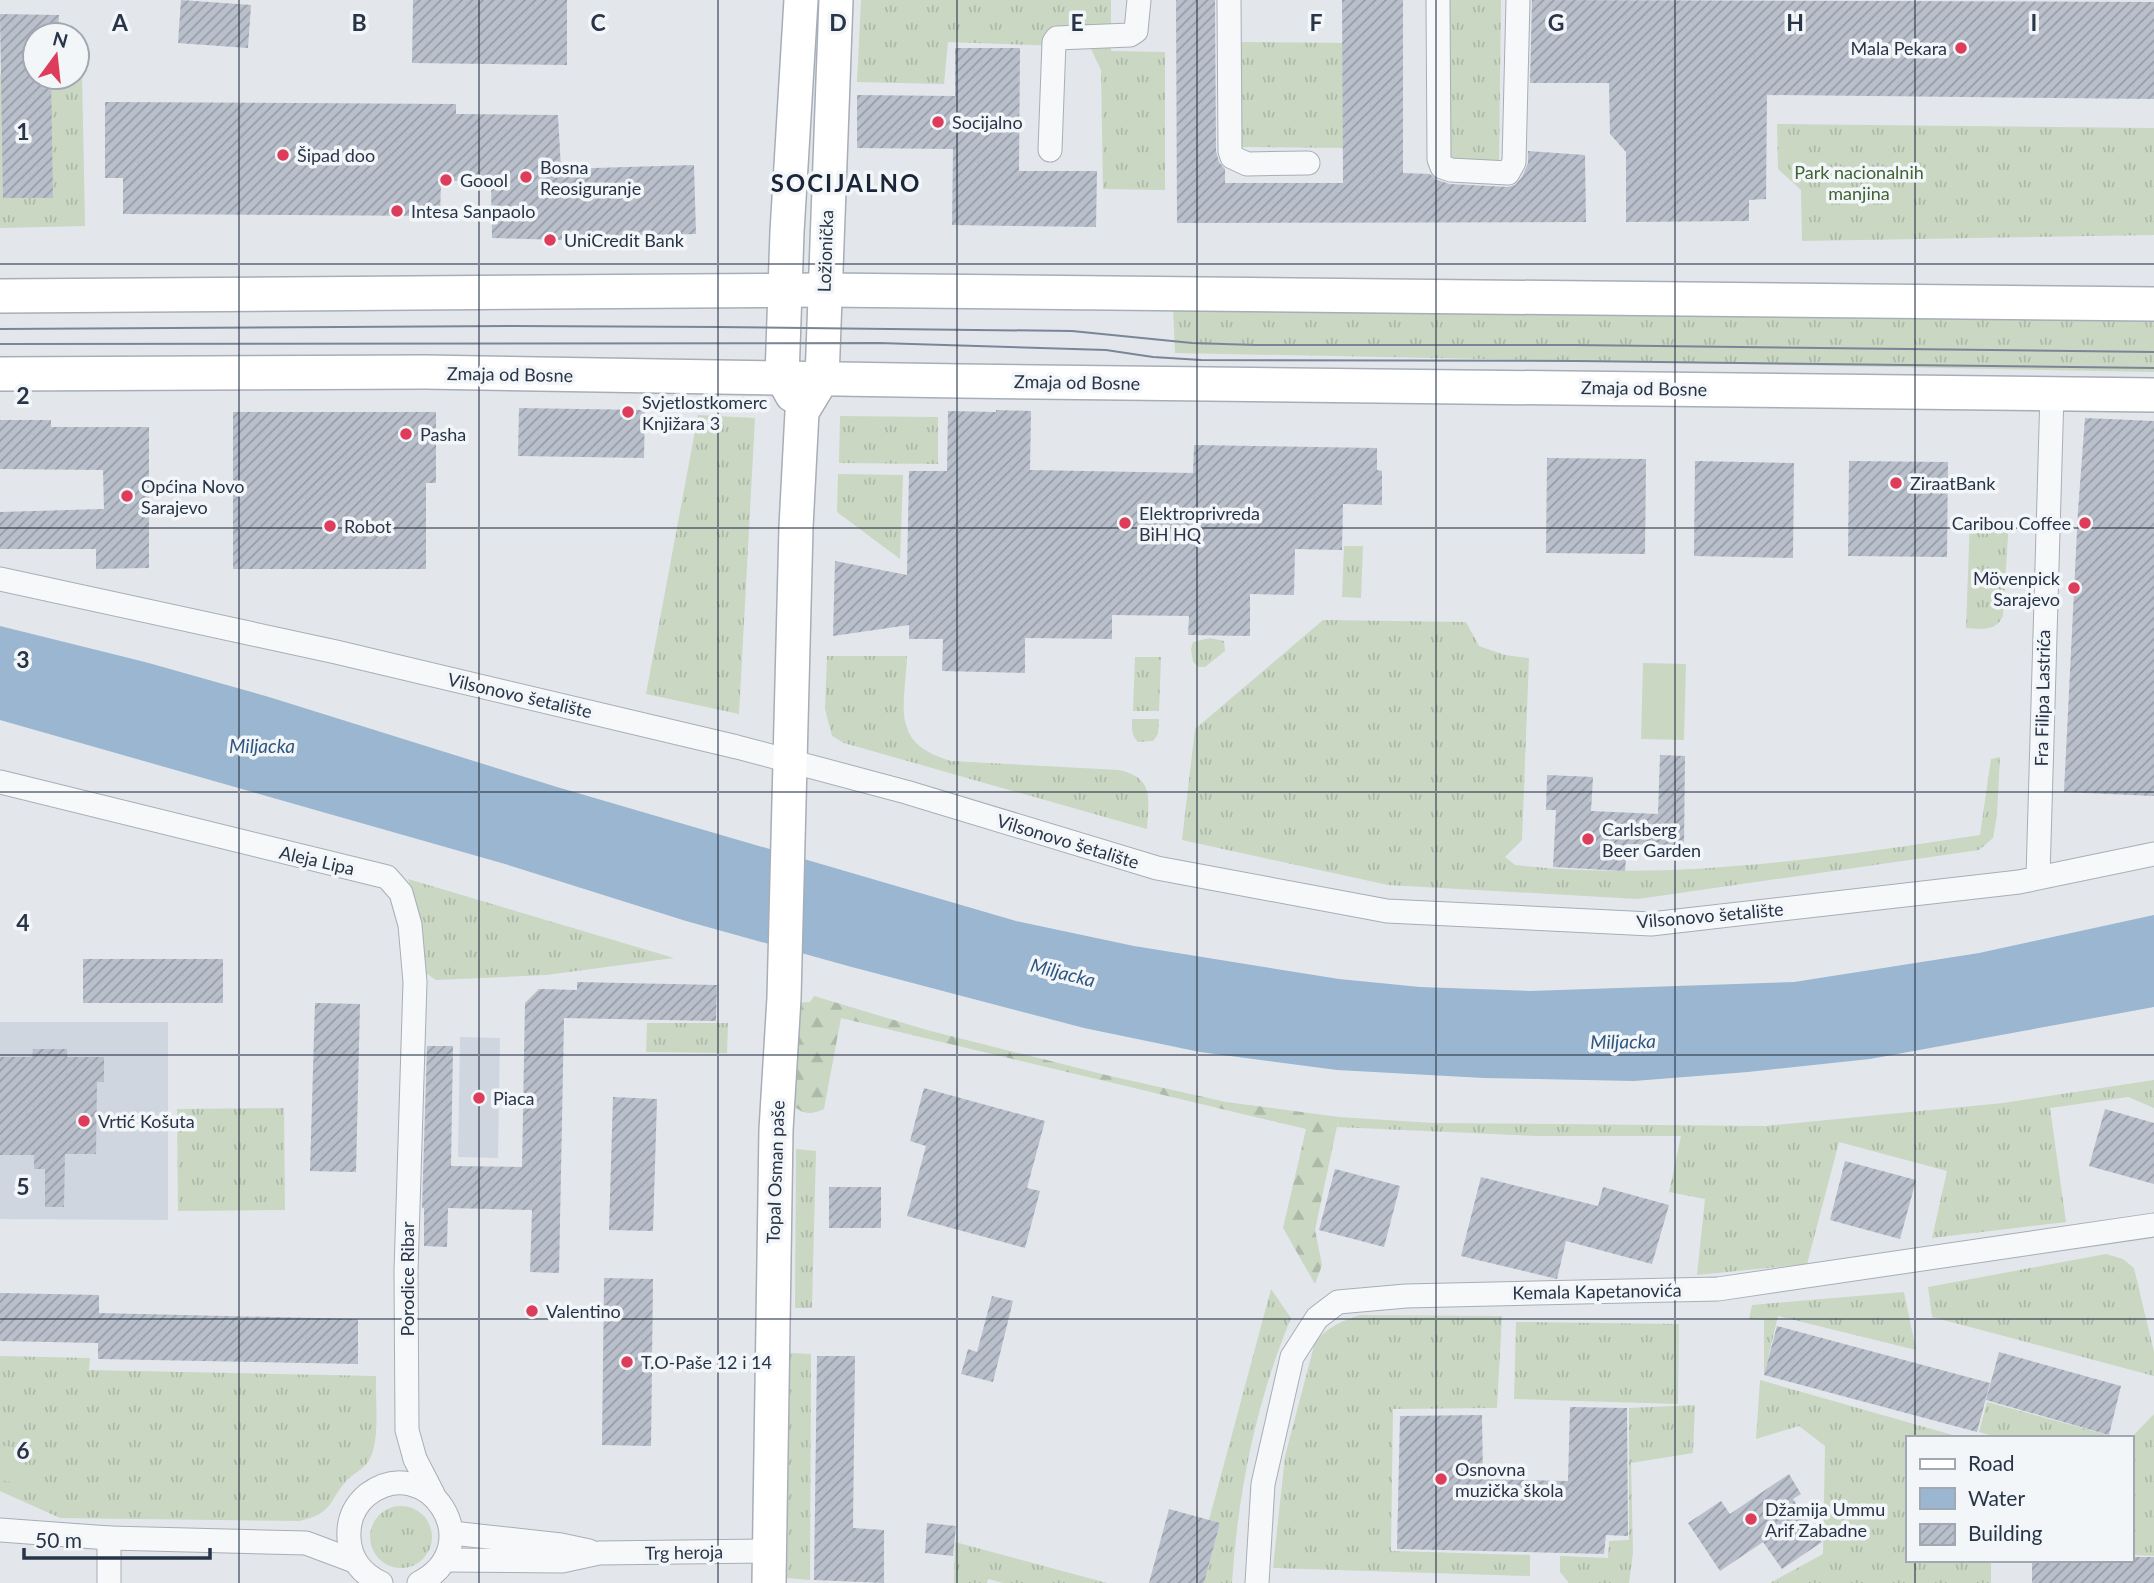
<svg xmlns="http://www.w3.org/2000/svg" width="2154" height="1583" font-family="Lato,sans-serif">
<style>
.built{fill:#d0d6df}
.grass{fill:url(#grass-tufts)}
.forest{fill:url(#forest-firs)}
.pitch{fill:#c9d7c3}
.water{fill:#9ab6d0}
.building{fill:url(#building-hatch)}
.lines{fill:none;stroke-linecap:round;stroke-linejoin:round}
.street-casing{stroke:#a7aeb7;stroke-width:25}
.secondary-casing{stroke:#a7aeb7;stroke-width:36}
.street{stroke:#f6f8fa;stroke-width:23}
.secondary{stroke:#fff;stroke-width:33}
.tram{stroke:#7a8698;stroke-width:2}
.grid{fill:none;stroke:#283447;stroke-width:2;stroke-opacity:0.55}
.poi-dot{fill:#dd3c5a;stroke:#f3f6f9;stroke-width:2.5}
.labels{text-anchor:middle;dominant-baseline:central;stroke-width:7;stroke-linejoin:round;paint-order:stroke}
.poi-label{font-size:18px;fill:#283447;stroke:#f3f6f9;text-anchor:start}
.park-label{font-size:18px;fill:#3f6434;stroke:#f3f6f9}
.street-label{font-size:18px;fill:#283447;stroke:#f3f6f9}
.water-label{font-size:19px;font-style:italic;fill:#2e557f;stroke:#f3f6f9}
.district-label{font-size:24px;font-weight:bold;letter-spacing:2px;fill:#1a2537;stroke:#f3f6f9}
.grid-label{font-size:23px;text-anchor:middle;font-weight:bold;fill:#283447;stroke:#f3f6f9;stroke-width:7;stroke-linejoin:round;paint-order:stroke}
</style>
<defs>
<pattern id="grass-tufts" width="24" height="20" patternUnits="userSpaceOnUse" patternTransform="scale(1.75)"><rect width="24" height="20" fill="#c9d7c3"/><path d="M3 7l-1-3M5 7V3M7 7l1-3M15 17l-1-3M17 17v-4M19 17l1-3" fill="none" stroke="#adb9a9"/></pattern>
<pattern id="forest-firs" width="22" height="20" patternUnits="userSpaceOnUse" patternTransform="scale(1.75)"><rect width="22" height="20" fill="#c9d7c3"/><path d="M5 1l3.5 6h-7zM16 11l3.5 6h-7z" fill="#adb9a9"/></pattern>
<pattern id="building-hatch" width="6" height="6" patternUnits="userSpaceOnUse" patternTransform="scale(1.75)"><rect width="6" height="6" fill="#b9c0cb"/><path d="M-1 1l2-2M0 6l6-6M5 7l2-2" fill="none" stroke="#969da7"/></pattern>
</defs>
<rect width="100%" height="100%" fill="#e3e7ec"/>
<g class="built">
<polygon points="0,1022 168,1022 168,1220 0,1219"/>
<polygon points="460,1037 500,1038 498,1158 458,1157"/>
</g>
<g class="grass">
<polygon points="861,0 1111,0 1111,51 1165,52 1165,190 1103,189 1101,70 1090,47 948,42 944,84 857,82"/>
<polygon points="1450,0 1501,0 1499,166 1451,165"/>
<polygon points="1240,42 1355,43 1356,148 1240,147"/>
<polygon points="35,73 35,77 77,77 77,73 82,73 85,226 0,228 0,74"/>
<polygon points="1777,124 2154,128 2154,235 1802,241 1801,190 1778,169"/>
<polygon points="1173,307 2154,315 2154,372 1175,353"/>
<polygon points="698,415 755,418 739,714 646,694"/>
<polygon points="840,416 938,417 938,464 839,463"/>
<polygon points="838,474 903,475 900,559 837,512"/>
<path d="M1970 518 2009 520 2003 616C1996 632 1981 629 1966 628Z"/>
<polygon points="1344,546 1363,546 1361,598 1342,597"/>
<path d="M1323 620 1466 622 1479 646 1505 655 1529 658 1522 840 1505 857 1515 865C1670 882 1827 858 1980 835L1991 759 2000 757 1997 815 1993 838 1979 850 1638 899 1388 885 1182 840 1195 729Z"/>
<polygon points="1210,638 1224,641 1225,651 1205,667 1199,667 1193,662 1191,649 1193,642"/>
<path d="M827 656H907C905 708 889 743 951 761L1119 770C1154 778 1149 798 1147 829L844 743 832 736 825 709Z"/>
<polygon points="1135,657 1161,657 1159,711 1133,711"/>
<path d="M1132 719H1159L1158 734 1153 741 1138 742C1131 735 1132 729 1132 719Z"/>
<polygon points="408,879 674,958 546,975 436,980 424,972 417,905"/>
<polygon points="647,1023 728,1023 727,1053 646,1052"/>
<polygon points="2154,1080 2154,1108 2128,1097 2050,1108 2066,1222 1932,1238 1947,1171 1839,1142 1807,1264 1697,1275 1705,1199 1669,1192 1681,1136 1535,1136 1337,1127 1339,1117 1433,1123 1765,1126 2003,1103"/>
<polygon points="284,1108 285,1210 178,1211 177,1109"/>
<polygon points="796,1149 816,1151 812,1308 795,1308"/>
<polygon points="2106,1254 2123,1259 2134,1268 2154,1352 2154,1376 1932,1317 1928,1287"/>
<path d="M1271 1289 1291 1318C1256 1402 1238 1492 1232 1583H1204L1220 1523 1209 1520Z"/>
<polygon points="1904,1292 1916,1350 1778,1316 1764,1375 1764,1320 1749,1319 1752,1305"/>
<path d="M1360 1315 1502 1316 1497 1408 1393 1409 1391 1551 1530 1555V1576L1273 1568 1285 1456 1315 1342C1328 1327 1341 1321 1360 1315Z"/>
<polygon points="1516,1322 1679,1324 1678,1404 1514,1399"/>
<polygon points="790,1353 811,1354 810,1580 787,1578"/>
<path d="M0 1356 90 1358 89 1370 376 1376C375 1400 381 1442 368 1462 362 1470 353 1474 347 1480 327 1503 334 1513 299 1521L60 1518 0 1491Z"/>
<polygon points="1760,1380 1963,1438 1907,1438 1907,1560 1991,1560 1991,1583 1770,1583 1823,1554 1825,1446 1799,1426 1756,1439"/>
<polygon points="1987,1402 2108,1435 2102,1438 2000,1438 1979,1432"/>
<polygon points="1695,1405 1693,1453 1631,1463 1633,1553 1629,1583 1569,1583 1560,1572 1560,1556 1608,1558 1609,1541 1629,1540 1629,1408"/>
<polygon points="2154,1414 2154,1556 2131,1555 2131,1438"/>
<circle cx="401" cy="1537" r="31"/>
<polygon points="955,1542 1107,1583 1003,1583 988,1579 987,1583 954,1583"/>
</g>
<path class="forest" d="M814 996 927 1030 1106 1075 1226 1102 1339 1117 1315 1230 1322 1265 1315 1284 1283 1228 1306 1129 841 1018 824 1109C810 1115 802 1115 791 1103V1003L810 1002Z"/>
<g class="pitch">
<polygon points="1643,663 1686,664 1684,740 1641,739"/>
<polygon points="0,1445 25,1449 16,1483 0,1480"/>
</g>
<polygon class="water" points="0,626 145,662 269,697 557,787 1016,921 1134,946 1339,979 1420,987 1530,991 1794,982 1979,953 2154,915 2154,1007 1870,1059 1748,1072 1634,1081 1484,1078 1337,1070 1200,1052 1084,1028 848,966 686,921 505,864 0,720"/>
<g class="building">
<polygon points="181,0 251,5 248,48 178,43"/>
<polygon points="413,0 567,0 567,65 412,63"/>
<polygon points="1176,0 1215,0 1216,151 1219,162 1225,169 1225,183 1343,183 1342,0 1403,0 1403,173 1430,174 1437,180 1450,184 1508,187 1515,185 1522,177 1528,163 1528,151 1585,155 1586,222 1177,223"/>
<polygon points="1532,0 2154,2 2154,99 1767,95 1766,199 1749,200 1749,221 1626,222 1626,152 1610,134 1609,83 1530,83"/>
<polygon points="0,14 59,15 58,35 35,35 35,77 51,77 53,198 3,198"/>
<polygon points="955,48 1020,48 1019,171 1097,171 1096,227 952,225 953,149 857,148 857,95 955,96"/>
<polygon points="105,102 456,104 456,114 558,115 561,169 694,165 696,234 565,237 565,240 492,238 491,181 441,181 440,216 123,214 123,178 105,178"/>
<polygon points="519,408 645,410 644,458 518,456"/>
<polygon points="996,410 1031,411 1030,470 1193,473 1194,445 1377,448 1377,470 1382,471 1382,505 1343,504 1342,550 1295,549 1294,595 1250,594 1250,636 1188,635 1189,616 1112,615 1112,639 1025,638 1025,673 942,671 943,639 909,639 909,625 833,636 835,561 907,575 909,471 947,471 948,411 996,412"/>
<polygon points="233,412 436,412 436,483 426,483 426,569 233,569"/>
<polygon points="2085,418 2154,421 2154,796 2064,792 2078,511"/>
<polygon points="0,420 51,420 51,427 149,427 149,568 96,569 96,549 0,549 0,512 104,509 103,470 0,469"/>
<polygon points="1547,458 1646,459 1645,554 1546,553"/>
<polygon points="1695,461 1794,463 1793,558 1694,556"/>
<polygon points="1849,461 1948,462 1947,557 1848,556"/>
<polygon points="1660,755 1685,756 1684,846 1627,844 1625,871 1553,867 1556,810 1546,810 1547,775 1593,777 1591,811 1658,814"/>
<rect x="83" y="959" width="140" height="44"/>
<polygon points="577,982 717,985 716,1021 564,1018 559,1273 530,1272 532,1210 448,1208 447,1247 424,1246 424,1208 422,1208 427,1046 453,1046 451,1166 522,1167 525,1003 539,989 577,990"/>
<polygon points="315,1003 360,1004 356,1172 310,1171"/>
<polygon points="33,1049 67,1049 67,1057 104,1057 104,1082 97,1082 96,1154 65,1154 64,1207 45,1207 45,1169 34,1169 34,1155 0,1155 0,1057 32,1057"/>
<polygon points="924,1088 1045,1121 1027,1188 1040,1191 1025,1248 907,1216 926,1146 910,1141"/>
<polygon points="613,1097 657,1099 653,1231 609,1230"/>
<polygon points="2105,1109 2154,1123 2154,1184 2089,1166"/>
<polygon points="1845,1161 1916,1180 1900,1239 1830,1220"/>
<polygon points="1335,1169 1400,1186 1384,1247 1319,1230"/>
<polygon points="1481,1177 1598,1206 1603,1187 1669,1205 1652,1264 1566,1241 1557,1279 1461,1256"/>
<rect x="829" y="1187" width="52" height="41"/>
<polygon points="604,1278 653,1279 651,1446 602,1445"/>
<polygon points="0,1293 99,1295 99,1313 358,1319 358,1364 98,1359 98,1343 0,1341"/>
<polygon points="992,1296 1013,1301 993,1382 961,1374 968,1349 977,1352"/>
<polygon points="1777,1326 1990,1383 1977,1432 1764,1375"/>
<polygon points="1999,1352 2121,1386 2109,1435 1986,1400"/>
<polygon points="817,1356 855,1356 853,1528 884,1530 884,1583 814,1580"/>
<polygon points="1570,1407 1627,1408 1628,1536 1606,1535 1604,1554 1397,1549 1400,1416 1482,1415 1483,1479 1568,1481"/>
<polygon points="1789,1474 1801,1494 1793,1499 1822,1542 1782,1569 1763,1542 1720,1571 1688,1523 1721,1501 1730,1514"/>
<polygon points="1169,1509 1220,1523 1204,1583 1149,1583"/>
<polygon points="927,1523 956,1526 953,1556 925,1553"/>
<polygon points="2131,1557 2154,1557 2154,1583 2032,1583 2032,1560 2131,1560"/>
</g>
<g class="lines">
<g class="street-casing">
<g id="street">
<polyline points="1229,0 1230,151 1232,157 1247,164 1308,163"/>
<polyline points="1438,0 1439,159 1442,167 1451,170 1508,173 1514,162 1518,0"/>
<polyline points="1050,150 1054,42 1057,38 1130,35 1136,31 1139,0"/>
<polyline points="0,579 336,652 737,747 906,792 1157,868 1387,911 1651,924 2019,882 2154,854"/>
<polyline points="0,782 387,877 401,893 410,925 415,982 406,1271 407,1430 415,1459 433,1494"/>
<polyline points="2038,877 2052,393"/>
<polyline points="0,1530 109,1538 109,1583"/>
<polyline points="452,1533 561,1545 589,1551"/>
<polyline points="109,1538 306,1543 354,1561"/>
<polyline points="445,1560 562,1561 599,1553 769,1551"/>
<path d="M381 1583C362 1574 350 1560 349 1538 348 1521 354 1506 367 1495 427 1449 491 1546 419 1583"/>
<polyline points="1257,1583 1263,1484 1292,1357 1317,1318 1338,1302 1406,1296 1718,1289 2154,1225"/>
</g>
</g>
<g class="secondary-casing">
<g id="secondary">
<polyline points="0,296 824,290 2154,304"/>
<polyline points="0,374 425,372 961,381 2154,395"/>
<polyline points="792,395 782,377 787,232 801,0"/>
<polyline points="769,1583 776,1130 784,998 796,527 802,412 822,379 836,0"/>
</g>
</g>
<use href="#street" class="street"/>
<use href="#secondary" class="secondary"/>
<g class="tram">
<polyline points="0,329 514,326 719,327 1072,331 1192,343 1255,345 1575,345 2154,352"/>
<polyline points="0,344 879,343 1106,350 1153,357 1201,360 1577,361 2154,368"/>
</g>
</g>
<path class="grid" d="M239 0V1583M479 0V1583M718 0V1583M957 0V1583M1197 0V1583M1436 0V1583M1675 0V1583M1915 0V1438M0 264H2154M0 528H2154M0 792H2154M0 1055H2154M0 1319H2154M1915 1560V1583"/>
<g class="poi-dot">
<circle cx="1961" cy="48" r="7"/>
<circle cx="938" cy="122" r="7"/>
<circle cx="283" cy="155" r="7"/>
<circle cx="526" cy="177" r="7"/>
<circle cx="446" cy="180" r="7"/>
<circle cx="397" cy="211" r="7"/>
<circle cx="550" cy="240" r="7"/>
<circle cx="628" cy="412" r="7"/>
<circle cx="406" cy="434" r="7"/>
<circle cx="1896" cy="483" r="7"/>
<circle cx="127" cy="496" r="7"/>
<circle cx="1125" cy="523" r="7"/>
<circle cx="2085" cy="523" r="7"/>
<circle cx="330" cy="526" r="7"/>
<circle cx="2074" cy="588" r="7"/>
<circle cx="1588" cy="839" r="7"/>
<circle cx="479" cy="1098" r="7"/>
<circle cx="84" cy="1121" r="7"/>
<circle cx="532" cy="1311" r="7"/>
<circle cx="627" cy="1362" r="7"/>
<circle cx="1441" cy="1479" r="7"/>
<circle cx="1751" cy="1519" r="7"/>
</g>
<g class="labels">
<g class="poi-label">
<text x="1947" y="48" text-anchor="end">Mala Pekara</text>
<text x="952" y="122">Socijalno</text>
<text x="297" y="155">Šipad doo</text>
<text x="540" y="167">Bosna<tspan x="540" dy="21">Reosiguranje</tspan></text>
<text x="460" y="180">Goool</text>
<text x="411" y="211">Intesa Sanpaolo</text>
<text x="564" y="240">UniCredit Bank</text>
<text x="642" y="402">Svjetlostkomerc<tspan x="642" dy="21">Knjižara 3</tspan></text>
<text x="420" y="434">Pasha</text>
<text x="1910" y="483">ZiraatBank</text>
<text x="141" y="486">Općina Novo<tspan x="141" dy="21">Sarajevo</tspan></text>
<text x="1139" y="513">Elektroprivreda<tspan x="1139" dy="21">BiH HQ</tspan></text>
<text x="2071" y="523" text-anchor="end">Caribou Coffee</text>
<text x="344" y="526">Robot</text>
<text x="2060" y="578" text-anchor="end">Mövenpick<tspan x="2060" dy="21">Sarajevo</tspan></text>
<text x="1602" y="829">Carlsberg<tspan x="1602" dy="21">Beer Garden</tspan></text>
<text x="493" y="1098">Piaca</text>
<text x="98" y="1121">Vrtić Košuta</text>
<text x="546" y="1311">Valentino</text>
<text x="641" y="1362">T.O-Paše 12 i 14</text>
<text x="1455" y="1469">Osnovna<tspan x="1455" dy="21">muzička škola</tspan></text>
<text x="1765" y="1509">Džamija Ummu<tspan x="1765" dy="21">Arif Zabadne</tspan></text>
</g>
<g class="park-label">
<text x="1859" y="172">Park nacionalnih<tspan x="1859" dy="21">manjina</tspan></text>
</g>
<g class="street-label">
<text transform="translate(825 251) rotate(-88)">Ložionička</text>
<text transform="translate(510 374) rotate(1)">Zmaja od Bosne</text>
<text transform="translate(1077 382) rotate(1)">Zmaja od Bosne</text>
<text transform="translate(1644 388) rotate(1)">Zmaja od Bosne</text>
<text transform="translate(520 695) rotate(13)">Vilsonovo šetalište</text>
<text transform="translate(2042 698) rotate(-89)">Fra Filipa Lastrića</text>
<text transform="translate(1068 841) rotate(17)">Vilsonovo šetalište</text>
<text transform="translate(317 860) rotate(13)">Aleja Lipa</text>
<text transform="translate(1710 915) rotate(-5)">Vilsonovo šetalište</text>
<text transform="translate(775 1172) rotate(-88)">Topal Osman paše</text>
<text transform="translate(407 1279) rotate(-90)">Porodice Ribar</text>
<text transform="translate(1597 1291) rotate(-1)">Kemala Kapetanovića</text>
<text transform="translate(684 1552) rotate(-1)">Trg heroja</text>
</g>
<g class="water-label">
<text x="262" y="745">Miljacka</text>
<text transform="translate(1063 972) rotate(14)">Miljacka</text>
<text transform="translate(1623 1041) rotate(-1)">Miljacka</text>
</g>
<g class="district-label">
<text x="846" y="182">SOCIJALNO</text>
</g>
</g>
<g class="grid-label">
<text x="120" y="31">A</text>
<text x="359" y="31">B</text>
<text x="598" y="31">C</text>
<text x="838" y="31">D</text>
<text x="1077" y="31">E</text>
<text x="1316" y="31">F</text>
<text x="1556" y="31">G</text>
<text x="1795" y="31">H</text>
<text x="2034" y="31">I</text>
<text x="23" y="140">1</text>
<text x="23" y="404">2</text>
<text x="23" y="668">3</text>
<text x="23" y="931">4</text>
<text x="23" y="1195">5</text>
<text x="23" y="1459">6</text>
</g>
<rect x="1906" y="1436" width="228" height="126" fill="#f3f6f9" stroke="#a2a8b2" stroke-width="2"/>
<rect x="1920" y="1459" width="35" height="10" fill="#ffffff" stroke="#a2a8b2" stroke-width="2"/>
<text x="1968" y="1471" font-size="21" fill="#283447">Road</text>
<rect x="1920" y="1488" width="35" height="21" fill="#9ab6d0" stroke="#a2a8b2" stroke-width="2"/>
<text x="1968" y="1506" font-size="21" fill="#283447">Water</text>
<rect x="1920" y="1524" width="35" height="21" fill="url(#building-hatch)" stroke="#a2a8b2" stroke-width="2"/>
<text x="1968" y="1541" font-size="21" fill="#283447">Building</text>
<g transform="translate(56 56) rotate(15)"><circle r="33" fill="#f3f6f9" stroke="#a2a8b2" stroke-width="2"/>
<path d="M0-5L12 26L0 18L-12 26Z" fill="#dd3c5a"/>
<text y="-10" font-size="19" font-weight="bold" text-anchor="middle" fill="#283447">N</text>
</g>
<path d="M24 1548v10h186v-10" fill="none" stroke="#283447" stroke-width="3.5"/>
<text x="35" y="1548" font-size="21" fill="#283447" stroke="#f3f6f9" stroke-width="5" paint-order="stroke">50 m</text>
</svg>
